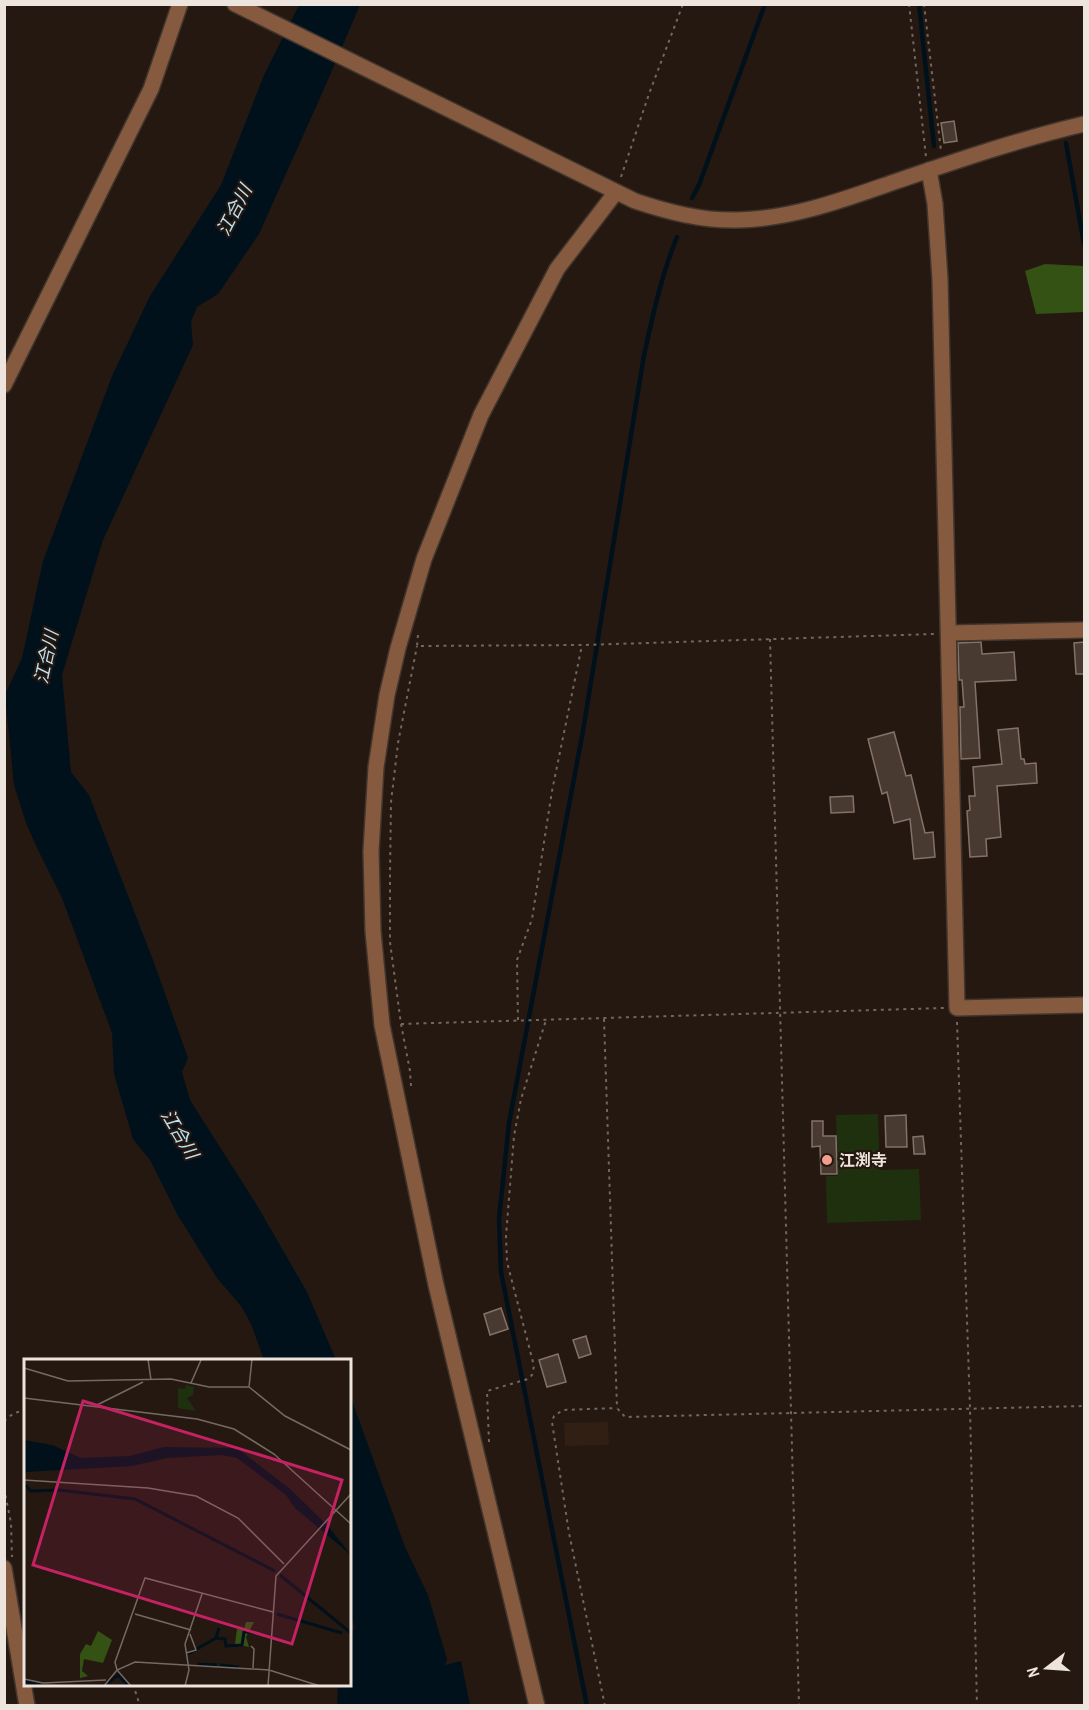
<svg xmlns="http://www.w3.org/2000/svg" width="1089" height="1710" font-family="'Archivo Narrow','Noto Sans JP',sans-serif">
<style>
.built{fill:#321f13}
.green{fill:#1f300f}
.forest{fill:#355215}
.water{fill:#00111b}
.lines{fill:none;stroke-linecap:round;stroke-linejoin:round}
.stream{stroke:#00111b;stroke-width:4.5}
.building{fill:#493a31;stroke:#837268;stroke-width:1.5}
.minor-casing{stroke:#41352d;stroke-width:18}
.path{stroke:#736760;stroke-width:2;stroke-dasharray:3 4.5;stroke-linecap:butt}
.minor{stroke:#855a3f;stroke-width:15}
.poi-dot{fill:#f49d8d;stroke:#251810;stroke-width:2}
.labels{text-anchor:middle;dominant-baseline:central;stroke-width:4.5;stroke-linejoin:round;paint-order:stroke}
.poi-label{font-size:16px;font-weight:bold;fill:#eee4de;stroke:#251810;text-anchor:start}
.water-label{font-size:18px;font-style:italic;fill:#bce4f7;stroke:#251810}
.inset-river{fill:none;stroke:#00111b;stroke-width:3}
.inset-road{fill:none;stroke:#756a62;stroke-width:1.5}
.view{fill:#c42262;fill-opacity:0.15;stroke:#c42262;stroke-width:3}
.inset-edge{fill:none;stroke:#eee4de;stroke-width:3}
</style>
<rect width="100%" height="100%" fill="#251810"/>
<polygon class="built" points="608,1422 609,1445 565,1446 564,1423"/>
<polygon class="green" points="878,1114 880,1170 919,1169 921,1220 827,1223 826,1176 838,1176 836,1115"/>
<polygon class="forest" points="1045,264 1084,266 1084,312 1036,314 1025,271"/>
<g class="water">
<polygon points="299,5 360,5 324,89 259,234 218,294 197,307 191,322 193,345 103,540 62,675 71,772 89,795 153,960 188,1058 182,1072 190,1100 258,1207 307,1292 336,1360 264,1360 251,1324 241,1306 217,1278 177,1214 150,1160 133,1139 114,1074 112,1033 62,898 38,850 26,823 14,785 5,695 22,658 43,561 112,376 150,296 221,185 264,75"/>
<polygon points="350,1395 405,1547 428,1595 447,1659 445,1665 461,1661 470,1705 337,1705 338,1685 350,1684 350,1643 354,1627 350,1612"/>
</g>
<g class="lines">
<g class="stream">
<polyline points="919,4 934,146"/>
<polyline points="1066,143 1084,244"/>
<polyline points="692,198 699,185 765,4"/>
<path d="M587 1706 501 1272 499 1219 509 1123 583 731 644 355C653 315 661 276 677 237"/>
</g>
</g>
<g class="building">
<polygon points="954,121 957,141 944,143 941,123"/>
<polygon points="981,642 982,654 1014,652 1016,680 975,682 980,758 961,759 960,707 964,707 962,680 959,680 958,643"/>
<polygon points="1084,642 1084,674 1076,674 1074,643"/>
<polygon points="1018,728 1021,759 1024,759 1025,764 1036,763 1037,783 997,786 1001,837 986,839 987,856 970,857 967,811 970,810 969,796 975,796 973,767 1002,764 998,730"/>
<polygon points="894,732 906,776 911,775 925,833 933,832 935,857 914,859 910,819 894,823 887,792 882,794 868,739"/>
<polygon points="853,796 854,812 831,813 830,797"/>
<polygon points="906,1115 907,1147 886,1147 885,1116"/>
<polygon points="812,1121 823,1121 823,1136 836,1136 837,1174 821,1174 820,1146 812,1147"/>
<polygon points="923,1136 925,1154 914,1154 913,1137"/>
<polygon points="501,1308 508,1329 490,1335 484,1314"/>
<polygon points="586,1336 591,1354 579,1358 573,1340"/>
<polygon points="558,1354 566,1382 547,1387 539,1360"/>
</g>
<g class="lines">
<g class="minor-casing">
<g id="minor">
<path d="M235 4 635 201C668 212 702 221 738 220 793 219 845 199 897 181 959 160 1020 139 1084 124"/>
<polyline points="929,170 935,204 940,279 957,1008 1084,1005"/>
<polyline points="4,385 151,89 180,4"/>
<polyline points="949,633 1084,630"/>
<polyline points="4,1568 27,1706"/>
<polyline points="537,1706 436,1285 382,1025 373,931 371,851 376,767 387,695 398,648 424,559 481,415 557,269 616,192"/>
</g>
</g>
<g class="path">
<polyline points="909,4 926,157"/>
<polyline points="924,4 941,151"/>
<polyline points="621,177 649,94 683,4"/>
<polyline points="418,635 417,646 582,645 934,634"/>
<polyline points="770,639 799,1706"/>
<polyline points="604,1019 617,1408 625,1417 1084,1406"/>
<polyline points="518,1020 517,960 532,919 552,791 582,645"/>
<polyline points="957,1022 970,1409 977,1706"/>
<polyline points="401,1024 944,1008"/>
<polyline points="411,1086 410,1071 401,1024 390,942 390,874 391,802 398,743 417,646"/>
<polyline points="4,1421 14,1413 26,1410"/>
<polyline points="489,1442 487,1391 528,1379 532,1375 534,1366 507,1262 506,1236 514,1136 521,1099 546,1020"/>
<polyline points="4,1488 11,1523 12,1557"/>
<polyline points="133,1684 140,1706"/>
<polyline points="605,1706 569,1533 552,1422 554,1416 563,1410 617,1408"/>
</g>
<use href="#minor" class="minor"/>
</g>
<circle class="poi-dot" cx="827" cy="1160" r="6"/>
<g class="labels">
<g class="poi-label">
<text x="839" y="1160">江渕寺</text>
</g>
<g class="water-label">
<text transform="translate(234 210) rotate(-63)">江合川</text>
<text transform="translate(46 657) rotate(-78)">江合川</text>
<text transform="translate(180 1134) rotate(59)">江合川</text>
</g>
</g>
<g transform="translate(24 1359)">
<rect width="327" height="327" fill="#251810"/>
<path d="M162 26 170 28 169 36 163 39 172 52 154 49V29L161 30Z" fill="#1f300f"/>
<path d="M222 263H230L222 278 225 288 211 285 213 270 220 271ZM74 272 88 281 79 304 60 300 58 312 64 317 56 319V295L62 285 67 287Z" fill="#355215"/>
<path d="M0 81 28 86 57 99 106 97 140 88 213 89 266 130 304 167 327 196 271 149 262 136 213 99 198 96 143 99 108 107 2 113 0 117Z" fill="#00111b"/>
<path class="inset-river" d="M1 126 7 132 35 131 111 140 251 212M256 216 327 274M253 255 318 274M192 279 201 280 202 287 218 286 220 273H229M164 295 192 279 195 269M174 305 193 306M196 306 215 308M0 322 20 327M84 324 94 316 104 326"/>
<path class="inset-road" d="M124 0 127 21M0 9 44 22 147 20 185 28H225L261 57 327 91M167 24 177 1M225 28 228 0M0 39 173 60 210 70 250 95 327 165M71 47 119 23M0 121 124 129 172 137 214 159 260 205M111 255 167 271M227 287 230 290 229 309M162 294 172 291 166 275M0 320 19 324 82 321M80 327 93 311 111 303 245 311 296 327M107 327 93 311 91 303 121 219 249 253M161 327 165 311 161 285 178 235M244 327 252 217 327 135"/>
<path class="view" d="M59 42 318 121 268 285 9 206Z"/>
<rect width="327" height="327" class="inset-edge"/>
</g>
<rect width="1089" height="1710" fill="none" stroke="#eee4de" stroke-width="12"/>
<g transform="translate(1047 1668) rotate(253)" stroke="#251810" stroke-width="4.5" paint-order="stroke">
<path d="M0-4.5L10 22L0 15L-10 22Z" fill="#eee4de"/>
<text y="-9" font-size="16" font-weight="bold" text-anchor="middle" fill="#eee4de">N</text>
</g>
</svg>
